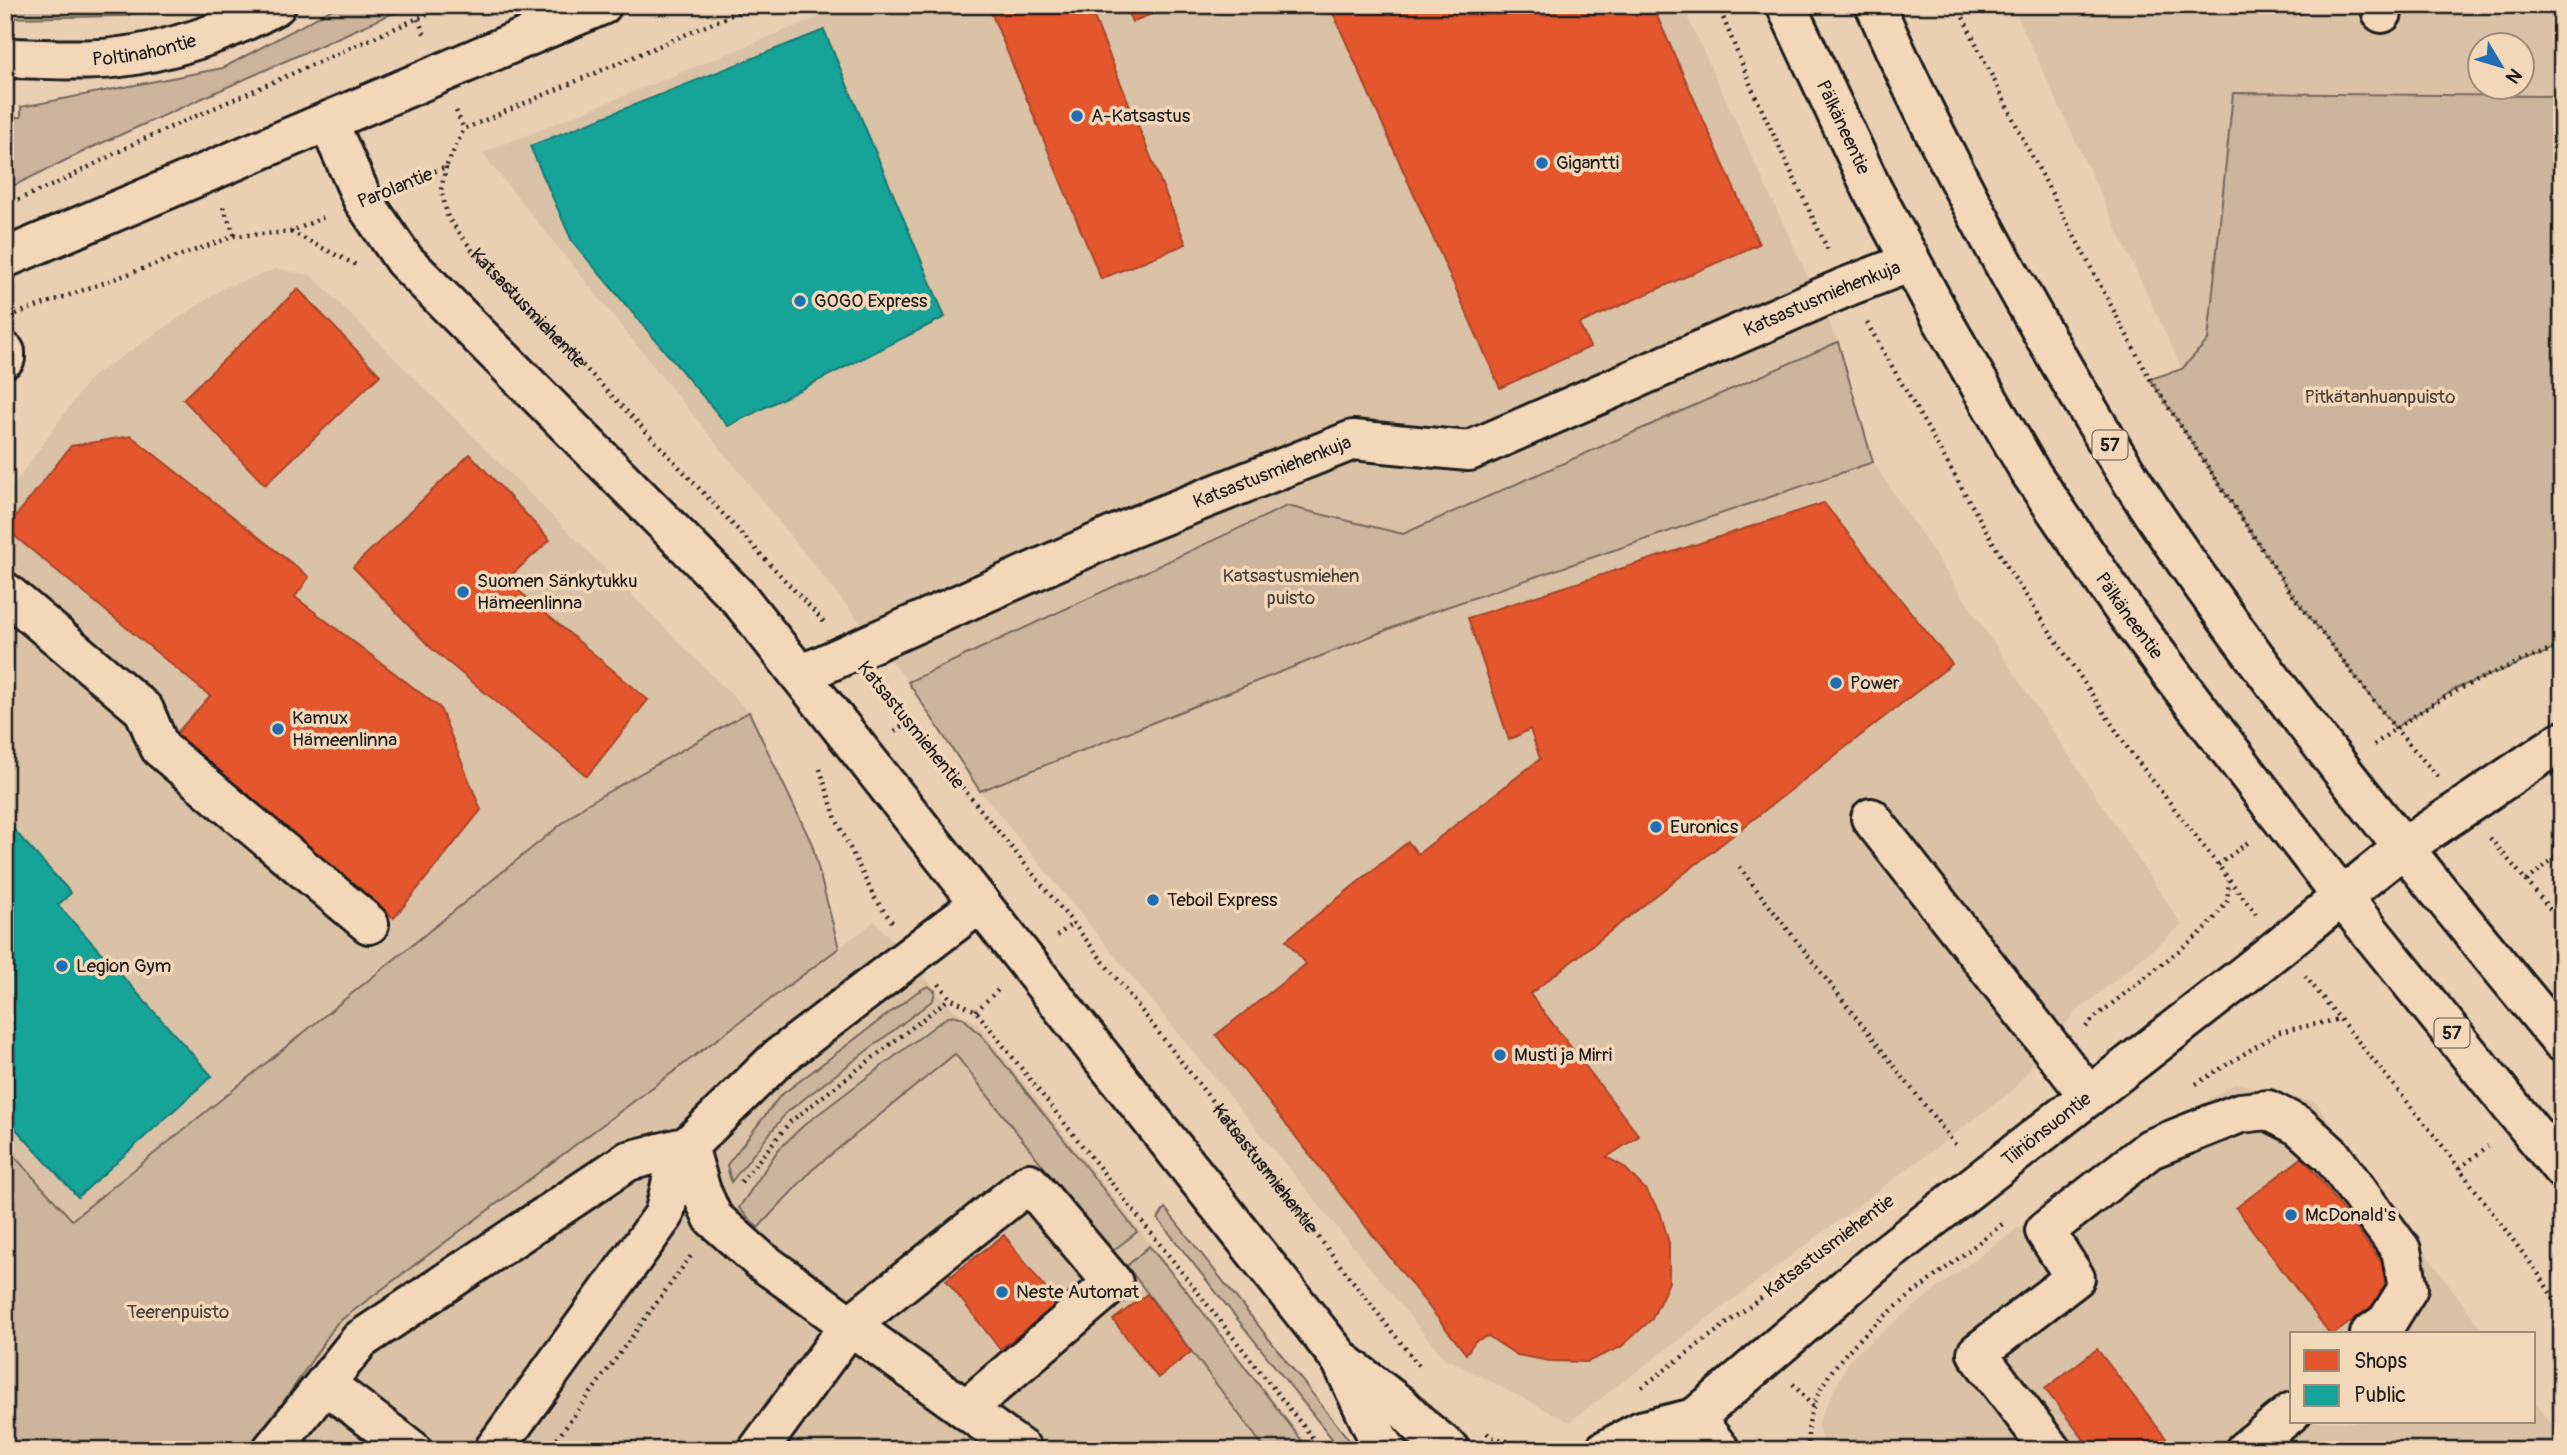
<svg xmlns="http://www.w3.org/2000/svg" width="2567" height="1455" font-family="Pangolin,sans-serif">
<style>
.built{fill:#dac2a7;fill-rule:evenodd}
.green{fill:#ccb59d;stroke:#74685c;stroke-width:2}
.shops{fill:#e4572e;stroke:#a84529;stroke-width:2}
.public{fill:#17a398;stroke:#187a73;stroke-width:2}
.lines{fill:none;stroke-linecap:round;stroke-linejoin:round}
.minor-casing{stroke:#1c1c1c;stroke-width:44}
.major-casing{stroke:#1c1c1c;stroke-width:44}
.path{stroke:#1c1c1c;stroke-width:4.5;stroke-dasharray:2 5;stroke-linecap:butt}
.minor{stroke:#f3d7b9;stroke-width:38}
.major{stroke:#f3d7b9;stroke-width:38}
.poi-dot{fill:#1f6fb2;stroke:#f3d7b9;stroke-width:2.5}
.labels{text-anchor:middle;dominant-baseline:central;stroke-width:7;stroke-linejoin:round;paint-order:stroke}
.shield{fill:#f3d7b9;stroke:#5c544b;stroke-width:2}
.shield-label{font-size:18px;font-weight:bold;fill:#1c1c1c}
.street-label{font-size:19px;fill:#1c1c1c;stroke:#f3d7b9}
.poi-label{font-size:19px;fill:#1c1c1c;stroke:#f3d7b9;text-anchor:start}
.park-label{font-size:19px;fill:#48423c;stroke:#f3d7b9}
</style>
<rect width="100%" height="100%" fill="#ead0b3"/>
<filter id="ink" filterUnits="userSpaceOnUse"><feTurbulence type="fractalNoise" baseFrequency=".0143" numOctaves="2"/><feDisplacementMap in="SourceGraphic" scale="14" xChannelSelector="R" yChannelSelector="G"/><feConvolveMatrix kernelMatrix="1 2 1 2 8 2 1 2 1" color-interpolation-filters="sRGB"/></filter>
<g filter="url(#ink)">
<g class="built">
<polygon points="848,5 1682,5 1838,342 1403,534 1287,506 908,682 482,153"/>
<path d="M2012 5H2562V96L2234 93 2208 340 2182 369ZM2480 46H2522V88H2480Z"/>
<polygon points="276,269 311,275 749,712 585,805 71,1221 5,1146 5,497 90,378 224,288"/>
<polygon points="1873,462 2182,925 2075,1013 2012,1091 1569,1422 1443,1357 980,791 1432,612"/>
<polygon points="875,921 954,1010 977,1023 1312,1450 251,1450 337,1323"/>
<polygon points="2236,1083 2316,1103 2485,1334 2292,1334 2292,1422 2534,1422 2534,1401 2562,1439 2562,1450 1825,1450 1817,1424 1851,1357 1960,1270 2126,1150"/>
</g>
<g class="green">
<polygon points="5,5 152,5 126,16 5,18"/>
<polygon points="340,5 411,5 93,147 5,190 5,118 21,117 21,107 223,68"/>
<polygon points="2233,93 2562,96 2562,646 2457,688 2395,728 2291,593 2150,379 2182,369 2208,340"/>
<polygon points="1838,342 1873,462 1432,612 980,791 908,682 1287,506 1403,534"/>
<polygon points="749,712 812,844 839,948 337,1323 251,1450 5,1450 5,1146 72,1220 585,805"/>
<polygon points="928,986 935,991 933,1000 787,1112 731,1182 727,1165 780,1096 917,992"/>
<polygon points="953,1015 963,1018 983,1037 1137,1232 1111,1252 955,1054 812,1170 758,1228 739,1208 778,1150 804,1125 944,1019"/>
<polygon points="1165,1208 1357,1450 1341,1450 1158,1219"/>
<polygon points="1149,1246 1185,1289 1309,1450 1266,1450 1127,1266"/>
</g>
<g class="shops">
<polygon points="988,5 1089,5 1186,244 1101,279"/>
<polygon points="1125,5 1173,5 1132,22"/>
<polygon points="1351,5 1652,5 1759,244 1579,324 1590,347 1500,388 1333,13"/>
<polygon points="2501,5 2562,5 2562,14 2500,9"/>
<polygon points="298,289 380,375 265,485 183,399"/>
<polygon points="131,436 309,577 295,597 440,708 481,810 394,918 174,736 210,696 6,529 71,446"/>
<polygon points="470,454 550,540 506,580 648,700 587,776 432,649 353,567"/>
<polygon points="1824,503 1952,664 1530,994 1639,1136 1607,1157 1624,1167 1645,1189 1660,1212 1669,1243 1669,1282 1652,1319 1621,1347 1587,1362 1550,1361 1517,1355 1488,1336 1475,1341 1466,1354 1216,1035 1306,964 1286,940 1408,842 1418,854 1540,759 1530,729 1509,740 1468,618"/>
<polygon points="2303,1157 2399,1286 2334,1334 2330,1334 2236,1208"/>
<polygon points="1004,1235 1058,1305 1000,1349 946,1280"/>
<polygon points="1147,1294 1191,1352 1158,1378 1113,1320"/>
<polygon points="2097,1349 2175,1450 2092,1450 2045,1389"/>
</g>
<g class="public">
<polygon points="824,30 945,317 728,426 572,241 530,146"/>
<polygon points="5,820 71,893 58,905 212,1076 78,1197 5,1117"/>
</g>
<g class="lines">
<g class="minor-casing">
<g id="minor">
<polyline points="2382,13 2382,5"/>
<path id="s3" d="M5 58C41 58 78 62 113 58 168 52 228 32 276 5"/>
<polyline points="328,122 363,200 404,260 739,598 1341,1360 1378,1438 1387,1450"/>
<polyline points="5,352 5,358"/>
<polyline points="5,592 144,710 160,748 369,924"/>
<path id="s4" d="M800 675 1131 528 1353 440 1469 451 1846 287 1911 262"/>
<polyline points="1871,818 2089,1096"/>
<polyline points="688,1146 701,1191 713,1218 760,1260 1022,1450"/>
<polyline points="1346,1364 1401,1406 1423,1428 1450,1450"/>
<polyline points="325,1384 412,1450"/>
<polyline points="1695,1418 1720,1450"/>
<polyline points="272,1450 360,1340 628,1161 688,1146 778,1058 980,903"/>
<polyline points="494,1450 664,1215 672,1180 688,1146"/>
<polyline points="758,1450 850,1325 1029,1183 1113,1283 966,1409"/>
<polyline points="1605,1450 1641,1431 1695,1418"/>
<path id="s5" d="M1673 1450 1695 1418 1881 1258 2243 976 2403 848 2562 741"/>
<polyline points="2051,1450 1977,1353 2075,1278 2045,1231 2150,1149 2240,1113 2268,1110 2299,1126 2331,1155 2401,1250 2408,1288 2387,1322 2370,1334"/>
<polyline points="2245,1450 2292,1412"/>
</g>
</g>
<g class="major-casing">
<g id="major">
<path id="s6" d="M1786 5 1872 189 1943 321 2030 472 2126 613 2176 680 2342 897 2562 1169"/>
<path d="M1875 5C1931 134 1998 257 2069 378 2101 431 2133 486 2169 537 2290 713 2427 877 2562 1042"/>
<polyline points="5,258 602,5"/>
</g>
</g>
<g class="path">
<polyline points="1718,5 1753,91 1828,250"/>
<polyline points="1957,5 2027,147 2150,379 2291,593 2395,728 2439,778"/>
<polyline points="418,19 426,38"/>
<polyline points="456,111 464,129"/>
<path id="s1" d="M446 167 441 190 448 218 473 251 638 423 824 622"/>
<polyline points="402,184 446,167 464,129 755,5"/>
<polyline points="5,205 60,182 137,142 432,12 455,5"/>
<polyline points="223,207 235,236"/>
<polyline points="291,232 356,265"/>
<polyline points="16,314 235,236 291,232 326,216"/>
<polyline points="1867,323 2009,570 2129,750 2256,914"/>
<path id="s2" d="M878 684 1073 923 1419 1366"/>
<polyline points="895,732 908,721"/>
<path d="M2374 745C2433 698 2491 671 2562 646"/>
<polyline points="820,769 836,819 874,897 892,922"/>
<polyline points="2490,838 2562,923"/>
<polyline points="2218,865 2251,840"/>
<polyline points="1739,867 1958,1148"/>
<polyline points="2527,881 2562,851"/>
<polyline points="1057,936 1073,923"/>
<polyline points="2305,976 2438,1140 2540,1276 2562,1312"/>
<polyline points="939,984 950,998 976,1011 1322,1450"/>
<polyline points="976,1011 999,989"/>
<polyline points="2086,1027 2093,1019 2207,928 2227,902 2229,880"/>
<polyline points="2196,1084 2279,1032 2340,1019"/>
<polyline points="2460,1168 2488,1146"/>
<polyline points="741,1182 790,1122 950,998"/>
<polyline points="1793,1384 1813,1407"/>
<polyline points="1642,1387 1817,1256"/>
<polyline points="1487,1433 1491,1437 1527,1446 1566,1440"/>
<polyline points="549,1450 693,1253"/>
<path d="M1809 1450C1798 1378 1879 1320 1928 1282 1954 1262 1979 1242 2005 1222"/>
</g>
<use href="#minor" class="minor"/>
<use href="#major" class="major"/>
</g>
</g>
<g class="poi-dot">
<circle cx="1077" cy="116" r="7"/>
<circle cx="1542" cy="163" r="7"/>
<circle cx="800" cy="301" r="7"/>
<circle cx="463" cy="592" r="7"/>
<circle cx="1836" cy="683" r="7"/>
<circle cx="278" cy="729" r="7"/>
<circle cx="1656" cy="827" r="7"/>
<circle cx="1153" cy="900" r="7"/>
<circle cx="62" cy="966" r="7"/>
<circle cx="1500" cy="1055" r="7"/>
<circle cx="2291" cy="1215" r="7"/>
<circle cx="1002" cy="1292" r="7"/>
</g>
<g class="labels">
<g class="shield">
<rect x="2092.5" y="430.5" width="35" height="29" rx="5"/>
<rect x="2434.5" y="1018.5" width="35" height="29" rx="5"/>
</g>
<g class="shield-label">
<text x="2110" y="445">57</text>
<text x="2452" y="1033">57</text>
</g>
<g class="street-label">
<text stroke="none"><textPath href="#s3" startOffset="140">Poltinahontie</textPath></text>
<text stroke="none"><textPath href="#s6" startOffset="135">Pälkäneentie</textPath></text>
<text transform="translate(395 188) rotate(-22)">Parolantie</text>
<text stroke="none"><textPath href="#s4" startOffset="1102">Katsastusmiehenkuja</textPath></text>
<text stroke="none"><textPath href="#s1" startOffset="173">Katsastusmiehentie</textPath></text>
<text stroke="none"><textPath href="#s4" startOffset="514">Katsastusmiehenkuja</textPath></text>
<text stroke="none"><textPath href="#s6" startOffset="702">Pälkäneentie</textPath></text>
<text transform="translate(911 725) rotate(51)">Katsastusmiehentie</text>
<text stroke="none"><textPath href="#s5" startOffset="494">Tiiriönsuontie</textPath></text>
<text stroke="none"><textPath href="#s2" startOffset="620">Katsastusmiehentie</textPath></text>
<text transform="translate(1829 1246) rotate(-37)">Katsastusmiehentie</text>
</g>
<g class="poi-label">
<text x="1091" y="116">A-Katsastus</text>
<text x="1556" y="163">Gigantti</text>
<text x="814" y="301">GOGO Express</text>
<text x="477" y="581">Suomen Sänkytukku<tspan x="477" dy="22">Hämeenlinna</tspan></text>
<text x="1850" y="683">Power</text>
<text x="292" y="718">Kamux<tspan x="292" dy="22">Hämeenlinna</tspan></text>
<text x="1670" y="827">Euronics</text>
<text x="1167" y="900">Teboil Express</text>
<text x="76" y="966">Legion Gym</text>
<text x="1514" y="1055">Musti ja Mirri</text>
<text x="2305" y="1215">McDonald's</text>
<text x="1016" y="1292">Neste Automat</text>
</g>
<g class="park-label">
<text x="2380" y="397">Pitkätanhuanpuisto</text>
<text x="1291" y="576">Katsastusmiehen<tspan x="1291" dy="22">puisto</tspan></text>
<text x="178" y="1312">Teerenpuisto</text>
</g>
</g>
<rect width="2567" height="1455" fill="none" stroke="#f3d7b9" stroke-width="28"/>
<rect x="14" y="14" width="2539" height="1427" fill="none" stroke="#1c1c1c" stroke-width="2.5" filter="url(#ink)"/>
<rect x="2290" y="1332" width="245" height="91" fill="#f3d7b9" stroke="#9d8c7a" stroke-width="2"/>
<rect x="2304" y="1350" width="35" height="21" fill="#e4572e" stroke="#9d8c7a" stroke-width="2"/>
<text x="2354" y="1368" font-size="21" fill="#1c1c1c">Shops</text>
<rect x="2304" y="1385" width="35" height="21" fill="#17a398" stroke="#9d8c7a" stroke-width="2"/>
<text x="2354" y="1402" font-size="21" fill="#1c1c1c">Public</text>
<g transform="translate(2501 66) rotate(128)"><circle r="33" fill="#f3d7b9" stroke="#9d8c7a" stroke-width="2"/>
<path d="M0-5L12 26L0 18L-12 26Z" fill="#1f6fb2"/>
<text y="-10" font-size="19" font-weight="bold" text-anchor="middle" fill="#1c1c1c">N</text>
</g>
</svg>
